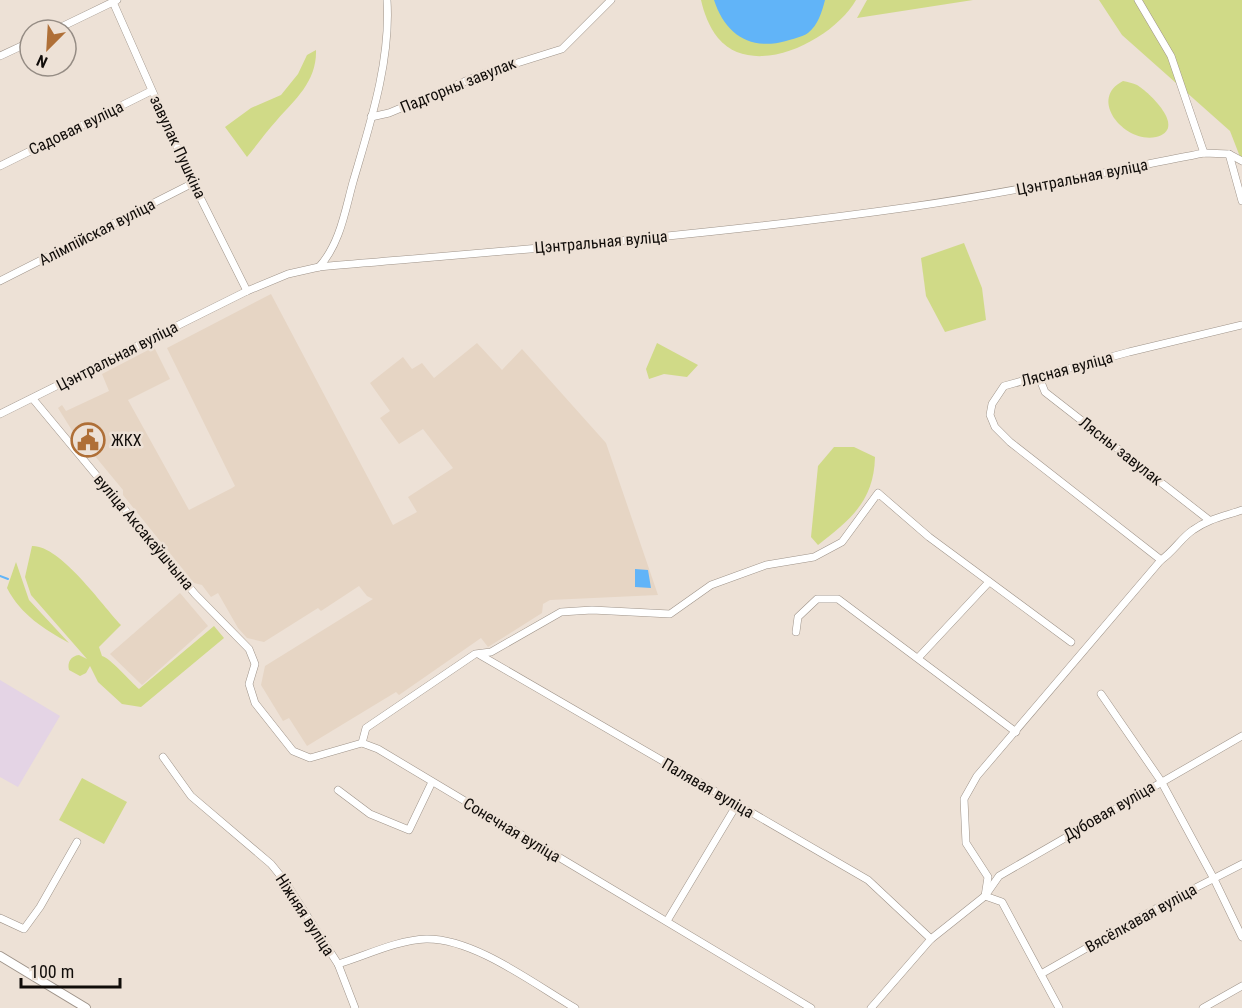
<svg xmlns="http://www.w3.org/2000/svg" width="1242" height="1008" font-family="'Roboto Condensed',sans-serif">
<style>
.built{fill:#e6d5c4}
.education{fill:#e4d4e5}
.green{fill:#d0da87}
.water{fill:#61b4f8}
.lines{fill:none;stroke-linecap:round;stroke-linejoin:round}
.stream{stroke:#61b4f8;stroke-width:2}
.minor-casing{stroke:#9e9389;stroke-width:8}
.major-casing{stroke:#9e9389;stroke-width:10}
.minor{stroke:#fff;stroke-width:7}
.major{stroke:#fff;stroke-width:8}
.labels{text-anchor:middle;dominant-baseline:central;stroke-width:5;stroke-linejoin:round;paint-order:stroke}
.street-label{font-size:16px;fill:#100c09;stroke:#ede1d6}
.poi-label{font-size:16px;fill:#100c09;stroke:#ede1d6;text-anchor:start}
</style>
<rect width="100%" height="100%" fill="#ede1d6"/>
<g class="built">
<polygon points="271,294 393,525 417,512 408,497 453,468 423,429 399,444 380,418 390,411 370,383 403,357 412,369 422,363 434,378 477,343 502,370 522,349 606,443 658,595 550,600 543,604 542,613 488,647 481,638 399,695 396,692 307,746 289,718 283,721 261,685 265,666 373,599 367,596 359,586 321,611 318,608 264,642 247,638 238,628 218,593 211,597 202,585 194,583 123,495 123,490 80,438 78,440 58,408 62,405 66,411 109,391 102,374 154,347 170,379 128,400 189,510 232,488 235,486 167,348"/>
<polygon points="180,593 208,626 142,685 110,654"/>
</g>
<polygon class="education" points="0,680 60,716 18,787 0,777"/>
<g class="green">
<path d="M701 0H856C834 39 754 81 718 38 709 27 704 13 701 0Z"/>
<polygon points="867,0 973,0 857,18"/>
<polygon points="1099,0 1242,0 1242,162 1230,131 1122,35"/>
<path d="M316 50C317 81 296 99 277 120 266 132 257 145 247 157L225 127 251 108 281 95 298 74 307 55Z"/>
<path d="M1123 81C1128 82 1133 83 1137 85 1149 92 1188 129 1156 137 1125 144 1087 99 1123 81Z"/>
<polygon points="964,243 982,288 986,320 945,332 926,296 921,258"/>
<polygon points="657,343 698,365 687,377 664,374 649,379 646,369"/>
<path d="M834 447H854L875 457C874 501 850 520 818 545L811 537 818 466Z"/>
<path d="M32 546C60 545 102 605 121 625L99 647 102 656C109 657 131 682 139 689L214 626 224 638 141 707 122 704 98 682 90 666 86 673 80 676 69 670C67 662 71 656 79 655L87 659 31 595 25 577Z"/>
<path d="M16 562 29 600 69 643C44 629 21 615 7 588Z"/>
<polygon points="82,778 127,802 104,844 59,820"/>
</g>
<g class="water">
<path d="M714 0H825C822 12 818 25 808 33 802 37 792 39 786 41 750 51 725 34 714 0Z"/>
<polygon points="635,569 648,570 651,588 635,587"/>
</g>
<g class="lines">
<polyline class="stream" points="0,576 8,579"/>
<g class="minor-casing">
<g id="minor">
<polyline points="1138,0 1171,56 1204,153"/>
<polyline points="113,2 193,183 247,291"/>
<polyline points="55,30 117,0"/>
<polyline points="0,56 30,42"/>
<polyline points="371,117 389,113 485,73 562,49 611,0"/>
<polyline points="1229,154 1242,201"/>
<polyline points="0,166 151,91"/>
<path d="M319 267C340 244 345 211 353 182 370 124 391 61 387 0"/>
<polyline points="0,281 193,183"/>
<polyline points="1039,377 1045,392 1209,520"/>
<polyline points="33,399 195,594 249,649 255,664 249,684 255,703 293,751 310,758 362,743 378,749 811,1008"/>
<path d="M0 414 247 291 288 274 319 267C516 250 714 235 910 207 1008 193 1106 172 1204 153L1229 154 1242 161"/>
<polyline points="1161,560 1010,442 995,427 990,415 992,404 1004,386 1129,352 1242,325"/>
<polyline points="796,632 798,617 817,599 838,599 1016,732"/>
<polyline points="480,655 868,880 931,939"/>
<polyline points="918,658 989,582"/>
<polyline points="1101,694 1161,781 1214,879 1242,937"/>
<polyline points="362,743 366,728 475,654 491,652 561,612 592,610 670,614 711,585 766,565 814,557 842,542 878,493 929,537 1071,642"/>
<polyline points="163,757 191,796 271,864 284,880 338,964 355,1008"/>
<polyline points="338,790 370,814 409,830 432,782"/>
<polyline points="0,918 24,929 40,907 77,842"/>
<polyline points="667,921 736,806"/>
<path d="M338 964C365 956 397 940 426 939 474 938 534 984 575 1008"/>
<polyline points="1041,974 1164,904 1242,864"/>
<polyline points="871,1008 931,939 985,896 999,876 1242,736"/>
<path d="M1059 1008 1002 902 985 896 988 877 966 843 964 799 977 776 1161 560C1174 551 1181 538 1193 530 1208 519 1225 516 1242 510"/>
<polyline points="1203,1008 1242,986"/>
</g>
</g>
<g class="major-casing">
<polyline id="major" points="0,956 86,1008"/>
</g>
<use href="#minor" class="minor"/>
<use href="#major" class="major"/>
</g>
<defs>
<g id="civic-ring" transform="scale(1.725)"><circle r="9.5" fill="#ede1d6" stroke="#af6f37" stroke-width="1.5"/><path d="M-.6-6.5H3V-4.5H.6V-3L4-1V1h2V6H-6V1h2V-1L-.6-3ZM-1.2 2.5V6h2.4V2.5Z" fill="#af6f37"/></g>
</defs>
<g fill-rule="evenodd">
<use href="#civic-ring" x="88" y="440"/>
</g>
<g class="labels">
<g class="street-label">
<text transform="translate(458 85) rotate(-22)">Падгорны завулак</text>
<text transform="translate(76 128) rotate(-26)">Садовая вуліца</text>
<text transform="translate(178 147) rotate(65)">завулак Пушкіна</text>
<text transform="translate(1082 177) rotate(-11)">Цэнтральная вуліца</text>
<text transform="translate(97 232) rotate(-27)">Алімпійская вуліца</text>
<text transform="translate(601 242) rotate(-5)">Цэнтральная вуліца</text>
<text transform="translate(117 356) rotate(-27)">Цэнтральная вуліца</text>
<text transform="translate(1067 369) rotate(-15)">Лясная вуліца</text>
<text transform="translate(1121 451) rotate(38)">Лясны завулак</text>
<text transform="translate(144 532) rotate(50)">вуліца Аксакаўшчына</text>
<text transform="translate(708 788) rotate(30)">Палявая вуліца</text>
<text transform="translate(1109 811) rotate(-30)">Дубовая вуліца</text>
<text transform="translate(512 830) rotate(31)">Сонечная вуліца</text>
<text transform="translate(305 915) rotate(57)">Ніжняя вуліца</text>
<text transform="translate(1141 918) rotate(-29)">Вясёлкавая вуліца</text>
</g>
<g class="poi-label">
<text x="111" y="440">ЖКХ</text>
</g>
</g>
<g transform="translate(48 48) rotate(204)"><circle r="28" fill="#ede1d6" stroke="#958c84" stroke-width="1.5"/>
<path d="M0-4.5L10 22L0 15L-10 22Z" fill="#af6f37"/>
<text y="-9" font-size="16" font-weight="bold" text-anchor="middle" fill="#100c09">N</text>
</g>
<path d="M21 978v9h99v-9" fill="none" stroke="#100c09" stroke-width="3"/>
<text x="30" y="978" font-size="18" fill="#100c09" stroke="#ede1d6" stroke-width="4.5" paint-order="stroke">100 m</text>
</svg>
